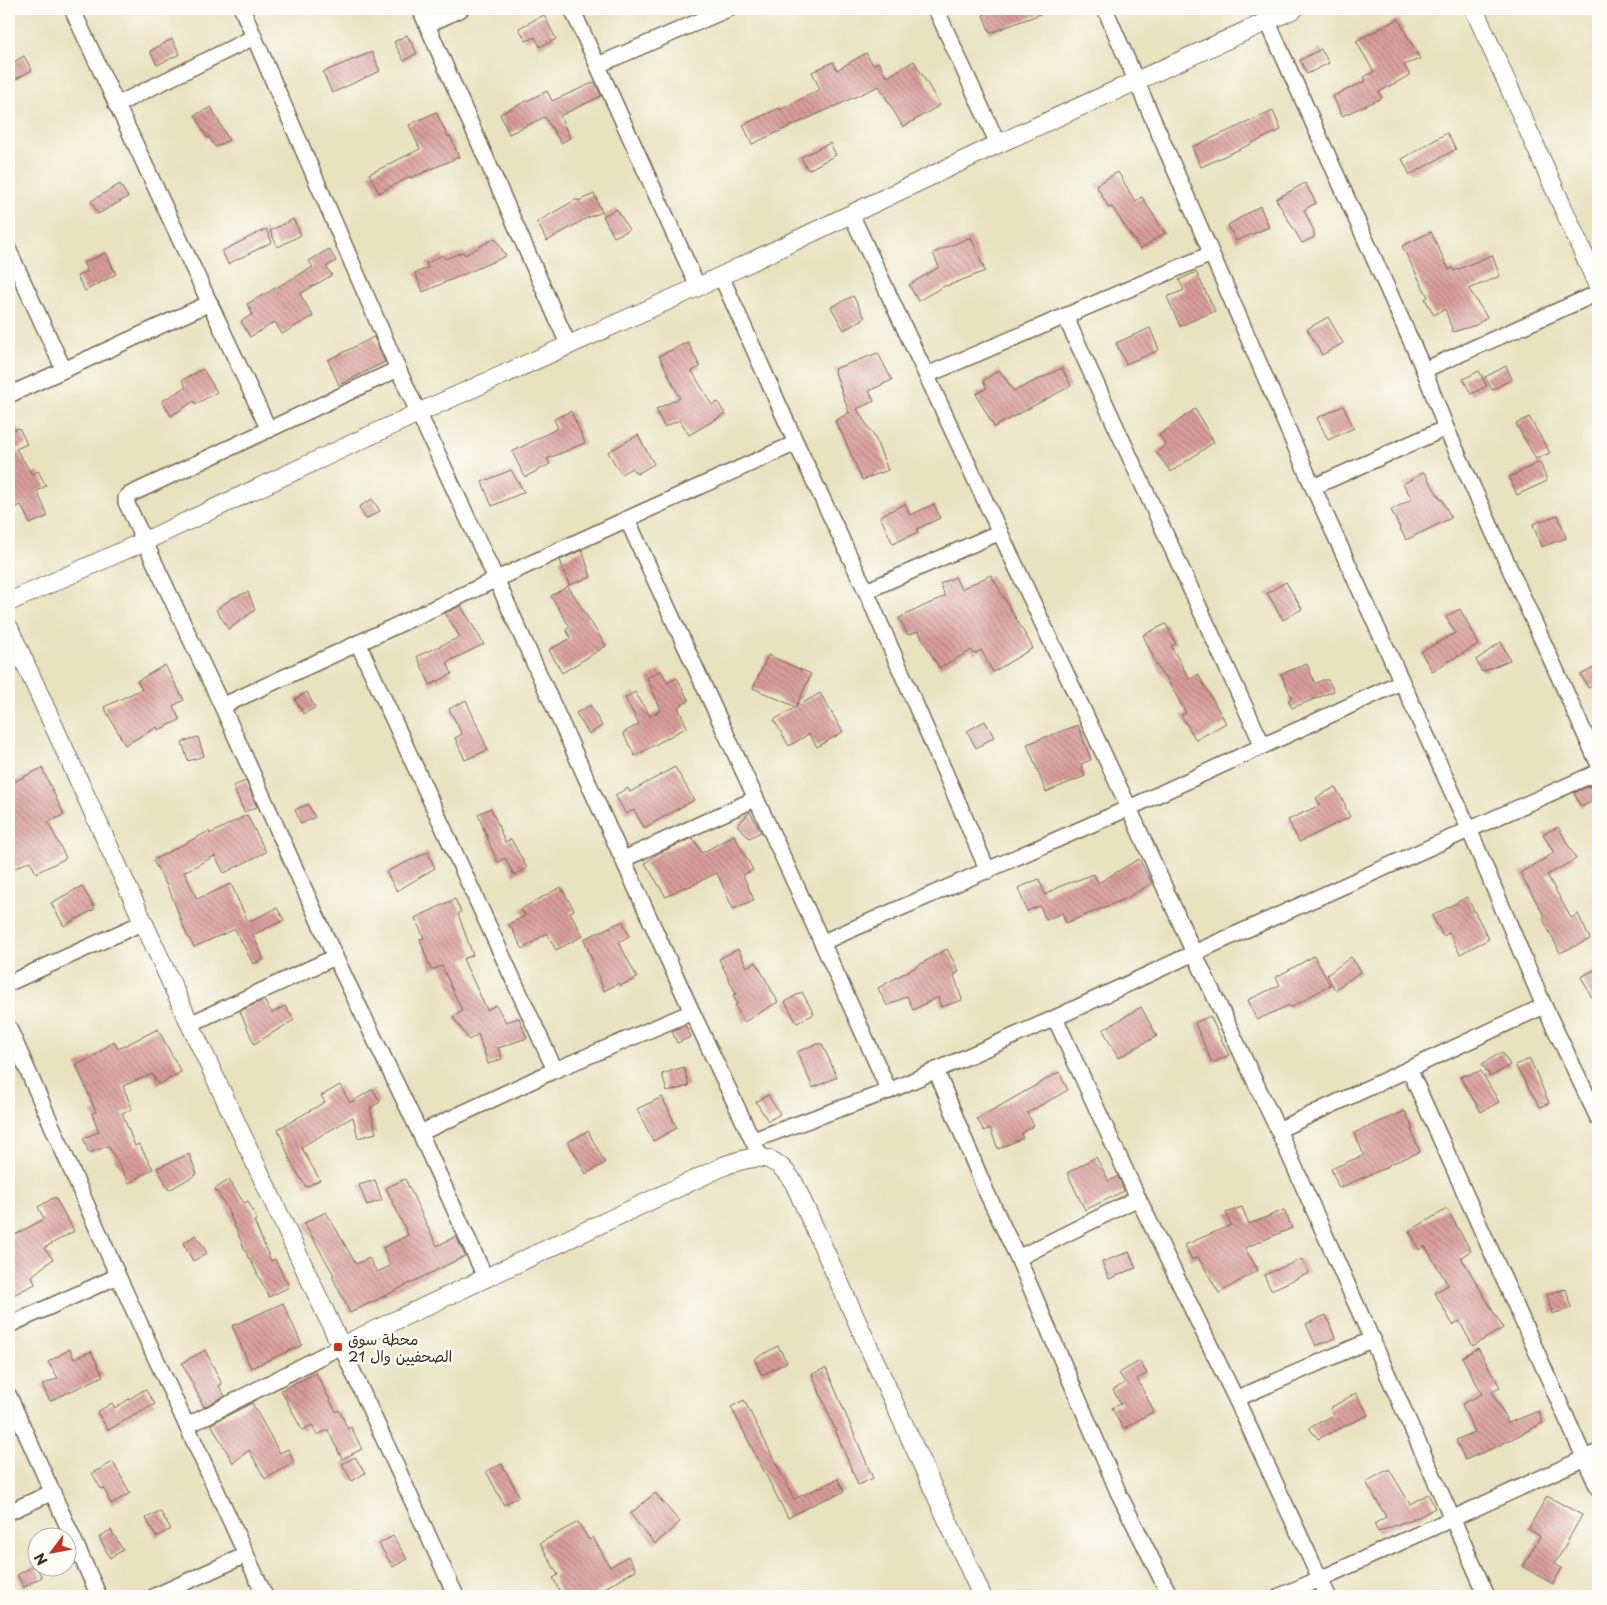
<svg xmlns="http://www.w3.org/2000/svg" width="1607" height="1605" font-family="'Playpen Sans','Playpen Sans Arabic',sans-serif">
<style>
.building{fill:url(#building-back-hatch)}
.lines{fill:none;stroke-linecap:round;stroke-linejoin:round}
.minor-casing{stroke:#786a56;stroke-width:18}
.tertiary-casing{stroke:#786a56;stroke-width:20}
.minor{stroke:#fff;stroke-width:15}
.tertiary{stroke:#fff;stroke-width:18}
.poi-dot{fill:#c8321e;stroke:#fdfcf7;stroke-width:2}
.labels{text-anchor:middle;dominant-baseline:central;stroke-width:5;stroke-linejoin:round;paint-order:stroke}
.poi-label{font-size:15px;fill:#3b2a1e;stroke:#fdfcf7;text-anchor:start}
</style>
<defs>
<pattern id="building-back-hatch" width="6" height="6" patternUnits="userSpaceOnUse" patternTransform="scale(1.25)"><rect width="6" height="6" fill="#d89c9a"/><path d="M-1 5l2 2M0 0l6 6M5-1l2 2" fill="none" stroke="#b07f7d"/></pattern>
</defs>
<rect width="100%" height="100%" fill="#fdfcf7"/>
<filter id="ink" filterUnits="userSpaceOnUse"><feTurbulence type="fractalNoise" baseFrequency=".02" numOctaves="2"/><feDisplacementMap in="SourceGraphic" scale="10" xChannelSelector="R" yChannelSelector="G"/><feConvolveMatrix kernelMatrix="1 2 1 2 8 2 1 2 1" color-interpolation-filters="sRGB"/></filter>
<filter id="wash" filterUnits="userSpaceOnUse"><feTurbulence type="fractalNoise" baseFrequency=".0096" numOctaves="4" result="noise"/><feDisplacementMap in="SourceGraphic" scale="20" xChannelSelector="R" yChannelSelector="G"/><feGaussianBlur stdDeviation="1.12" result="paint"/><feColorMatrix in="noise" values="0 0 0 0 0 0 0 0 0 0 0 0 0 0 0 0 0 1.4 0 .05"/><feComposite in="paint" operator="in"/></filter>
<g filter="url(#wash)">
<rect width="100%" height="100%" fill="#e8e2bf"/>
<g id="blocks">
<g class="building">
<polygon points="997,9 1050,9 1051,10 990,33 983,15"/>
<polygon points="544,15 556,39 540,47 535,37 526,41 519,28"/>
<polygon points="1398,19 1420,59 1404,65 1410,75 1379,92 1382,98 1342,116 1333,96 1366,81 1364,77 1374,72 1356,41"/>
<polygon points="407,35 417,53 404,61 394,42"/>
<polygon points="172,39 180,54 157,65 150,51"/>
<polygon points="1321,49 1329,63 1307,74 1300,60"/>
<polygon points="372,52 380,71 332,93 323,72"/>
<polygon points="866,53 873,65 878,62 887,77 914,61 940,105 903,127 879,86 752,144 743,125 779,108 780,110 820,89 812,72 833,62 837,70"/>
<polygon points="24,56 32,70 9,83 9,65"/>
<polygon points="595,82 601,96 560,116 570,138 561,143 545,117 509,134 500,114 547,91 552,101"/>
<polygon points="211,107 229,140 215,147 209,137 207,138 195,115"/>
<polygon points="1273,111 1281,130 1201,167 1192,147"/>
<polygon points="436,112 448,137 450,136 459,157 411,178 411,176 379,193 369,174 420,149 409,125"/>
<polygon points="1447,133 1456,149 1410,175 1402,159"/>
<polygon points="830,143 836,155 808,170 801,157"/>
<polygon points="1118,172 1135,201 1142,197 1165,233 1140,249 1112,207 1109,208 1096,185"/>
<polygon points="1305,183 1316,203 1304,210 1314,231 1314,237 1302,243 1276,199"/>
<polygon points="120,184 128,197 98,214 91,201"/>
<polygon points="594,194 602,212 587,218 547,241 537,222 577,199 578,201"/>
<polygon points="1260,206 1269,227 1236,241 1228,225"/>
<polygon points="617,209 629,230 614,237 603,216"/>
<polygon points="293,219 301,235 278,247 270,231"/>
<polygon points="266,229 272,242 228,264 222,251"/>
<polygon points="1431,232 1449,270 1453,268 1454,271 1492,255 1500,276 1469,289 1487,317 1476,325 1453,332 1445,309 1434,315 1425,299 1428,297 1402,246"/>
<polygon points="971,237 985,271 947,286 946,285 918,301 909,285 939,267 933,253"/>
<polygon points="495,238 506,256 423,292 415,273 428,268 426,264 442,255 445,259 463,252 465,255"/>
<polygon points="329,249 336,261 326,267 332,275 300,294 313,316 282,334 275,322 250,337 241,321 253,314 247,304 313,267 309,261"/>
<polygon points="106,253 116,274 85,291 77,276 87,271 83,263"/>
<polygon points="1196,272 1215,311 1180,326 1167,297 1184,290 1179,280"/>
<polygon points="853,296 865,318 844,330 831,307"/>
<polygon points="1328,317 1343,343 1322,355 1307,329"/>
<polygon points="1150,328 1159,350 1126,364 1116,343"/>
<polygon points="374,337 385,362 339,385 328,360"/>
<polygon points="688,342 700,367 692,371 712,405 718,402 725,414 689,435 680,420 664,427 656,409 680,398 659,356"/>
<polygon points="878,353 892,380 869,391 874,401 857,409 875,438 888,470 862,480 843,436 835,421 850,412 849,413 834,369"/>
<polygon points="1506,366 1512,379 1492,390 1485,377"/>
<polygon points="1062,368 1071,386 994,427 976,394 987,388 983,381 999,370 1014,391"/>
<polygon points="203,369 217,392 196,404 194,401 171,416 162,401 186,387 182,380"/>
<polygon points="1479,371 1487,386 1471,394 1463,379"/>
<polygon points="1343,406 1354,428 1328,440 1317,418"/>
<polygon points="1195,409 1214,442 1171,472 1156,452 1166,445 1159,435"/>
<polygon points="571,411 585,443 547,459 550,464 525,477 512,452 558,428 554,419"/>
<polygon points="1529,417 1550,453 1536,459 1516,424"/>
<polygon points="19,428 27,444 16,449 32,474 38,471 46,486 37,491 48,516 30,524 21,505 9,511 9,432"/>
<polygon points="638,435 654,464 637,474 632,468 621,474 608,452"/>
<polygon points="1540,462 1547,481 1517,495 1509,477"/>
<polygon points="511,470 524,492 492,506 482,482"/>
<polygon points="1424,472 1441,500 1442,499 1451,518 1406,540 1391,510 1412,499 1403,484"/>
<polygon points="372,499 380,511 366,519 359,507"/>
<polygon points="905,504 910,515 934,504 940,518 917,529 918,532 893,544 880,516"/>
<polygon points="1558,515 1566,538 1541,547 1533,524"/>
<polygon points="582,550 591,577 569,585 560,560"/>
<polygon points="991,575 1033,648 993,672 981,650 974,654 972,650 939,668 918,631 908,635 899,618 945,596 940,584 955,577 961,589"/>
<polygon points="1286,582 1302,609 1283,620 1267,593"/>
<polygon points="568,586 606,646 562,673 549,650 571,638 566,630 570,627 551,596"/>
<polygon points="248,592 255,610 229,629 216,610 232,598"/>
<polygon points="461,606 484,644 447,662 452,674 430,685 417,656 460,637 445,613"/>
<polygon points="1460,609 1479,644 1432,671 1421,652 1455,633 1446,617"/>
<polygon points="1166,624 1176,644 1171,646 1190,680 1198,674 1226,723 1196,740 1181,715 1186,713 1165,675 1163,676 1156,664 1143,635"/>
<polygon points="1501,642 1510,660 1482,672 1476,660"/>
<polygon points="768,655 811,674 796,707 753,688"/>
<polygon points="1307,664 1315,684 1322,680 1328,680 1334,691 1292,708 1288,700 1292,698 1281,674"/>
<polygon points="165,665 184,700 173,706 180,720 158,730 157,727 125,745 104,707 142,689 137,681"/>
<polygon points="1593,668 1598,678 1598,682 1588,688 1581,675"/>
<polygon points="661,670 668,683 677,678 689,701 678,707 687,727 635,756 623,733 639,724 625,698 635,692 650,716 661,710 647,678"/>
<polygon points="307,692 315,708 303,714 295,699"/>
<polygon points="820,693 843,732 817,747 809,734 789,746 774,720"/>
<polygon points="466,700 488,750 465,760 455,738 462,734 449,709"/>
<polygon points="590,705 602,726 589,734 576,713"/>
<polygon points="985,721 994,737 976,748 967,731"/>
<polygon points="1078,725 1091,760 1081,764 1085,776 1046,792 1027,744"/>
<polygon points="198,737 204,756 188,761 182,742"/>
<polygon points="675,767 694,800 644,828 634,810 626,814 615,795 628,788 630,792"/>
<polygon points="42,768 64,815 48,822 66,858 36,873 30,861 9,871 9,784"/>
<polygon points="246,781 257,807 244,812 233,786"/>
<polygon points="1595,784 1598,790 1598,799 1581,807 1574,793"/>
<polygon points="1335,787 1346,806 1345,807 1350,817 1299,842 1288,820 1320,805 1316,798"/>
<polygon points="308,804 315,817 301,824 295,810"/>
<polygon points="491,808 505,842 511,839 527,868 514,875 505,858 498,862 492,850 478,814"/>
<polygon points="750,812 761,832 749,838 737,825"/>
<polygon points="247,815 266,852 224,873 215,856 184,872 197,899 231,884 248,922 277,908 284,920 253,935 264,959 253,964 235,929 194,947 186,933 171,894 153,860 209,831 210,834"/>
<polygon points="1558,827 1576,859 1547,875 1571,918 1578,914 1590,939 1560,953 1543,919 1545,917 1520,873 1554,853 1543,834"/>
<polygon points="734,835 753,870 743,875 754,900 733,909 717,873 686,888 686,886 666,897 645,863 659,853 693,838 702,853"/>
<polygon points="428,852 435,868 397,891 386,872"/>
<polygon points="1139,859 1152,883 1127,898 1066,923 1062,913 1046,920 1040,906 1027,911 1018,888 1039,879 1045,895 1058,887 1094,874 1098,883"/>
<polygon points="82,886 95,909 64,926 51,903"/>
<polygon points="561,887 574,910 570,912 583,936 556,950 547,933 523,949 509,924 525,916 521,909"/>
<polygon points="1467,897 1489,939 1460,954 1449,933 1443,936 1432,916"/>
<polygon points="455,899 461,912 458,914 473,955 463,959 487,1010 496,1005 506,1022 519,1018 527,1038 498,1048 502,1059 488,1064 478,1034 469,1040 453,1017 462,1011 442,966 431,970 420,939 424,938 415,918"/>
<polygon points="623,921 629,936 619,942 637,978 620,986 619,983 604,991 584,939"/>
<polygon points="738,949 747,967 756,962 778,1002 744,1022 735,1005 737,1004 733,995 736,994 719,959"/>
<polygon points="947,949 959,972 954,975 962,1000 941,1007 938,997 913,1010 907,996 887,1006 878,988"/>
<polygon points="1314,956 1330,985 1290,1008 1289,1005 1257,1020 1248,1000 1280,985 1276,977"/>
<polygon points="1351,957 1361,971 1335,990 1327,975"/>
<polygon points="1598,968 1598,1009 1581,977"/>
<polygon points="802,992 814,1014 797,1023 785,1002"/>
<polygon points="264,1000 272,1013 285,1006 294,1020 254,1044 240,1011"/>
<polygon points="1141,1007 1157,1036 1118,1058 1103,1030"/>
<polygon points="1210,1016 1229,1055 1212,1063 1195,1023"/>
<polygon points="685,1025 691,1037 677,1043 672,1031"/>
<polygon points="158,1029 181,1072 158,1085 152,1074 123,1086 132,1109 122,1113 135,1146 139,1144 153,1169 129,1183 108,1146 89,1153 83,1138 99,1132 92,1113 96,1112 76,1065 93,1057 114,1041 118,1049"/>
<polygon points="816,1044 822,1044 837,1077 813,1088 797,1052"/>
<polygon points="1502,1052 1510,1065 1490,1077 1482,1064"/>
<polygon points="1530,1059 1549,1103 1540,1107 1515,1065"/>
<polygon points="684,1067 689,1086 667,1092 662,1074"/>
<polygon points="1481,1071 1499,1102 1481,1112 1460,1077"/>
<polygon points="1059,1072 1068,1090 1027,1113 1034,1125 1021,1134 1023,1138 998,1149 990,1128 984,1131 977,1119"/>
<polygon points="340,1085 350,1103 373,1089 380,1102 370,1108 376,1133 358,1138 353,1117 301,1147 320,1180 306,1187 291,1162 278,1129 325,1102 321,1096"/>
<polygon points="768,1095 780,1114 768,1121 756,1102"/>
<polygon points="662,1097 677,1128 653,1141 637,1109"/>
<polygon points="1405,1111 1413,1129 1411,1130 1420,1152 1388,1165 1388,1167 1339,1188 1331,1169 1364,1155 1354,1133"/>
<polygon points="588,1131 605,1163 586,1174 568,1142"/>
<polygon points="189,1154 197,1174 169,1190 157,1168"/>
<polygon points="1096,1157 1109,1181 1118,1176 1124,1191 1085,1210 1067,1173"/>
<polygon points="405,1179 437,1246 456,1236 465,1256 350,1313 332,1276 334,1275 304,1223 326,1212 356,1264 369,1258 377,1272 390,1266 383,1248 408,1235 386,1188"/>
<polygon points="229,1180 244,1203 248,1201 257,1220 254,1221 271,1261 275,1259 289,1287 269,1297 250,1259 249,1259 226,1206 215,1189"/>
<polygon points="375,1180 382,1200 367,1205 359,1185"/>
<polygon points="55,1197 74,1231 44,1248 53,1259 32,1276 35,1284 9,1297 9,1238 44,1219 38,1207"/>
<polygon points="1242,1207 1249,1224 1284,1210 1292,1228 1245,1248 1258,1270 1219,1293 1198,1257 1192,1260 1185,1245 1231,1225 1226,1213"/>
<polygon points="1447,1209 1471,1251 1461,1257 1503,1328 1473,1346 1459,1321 1453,1325 1435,1293 1448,1285 1425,1246 1419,1250 1409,1231"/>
<polygon points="196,1235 207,1253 193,1261 183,1243"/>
<polygon points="1129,1252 1136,1268 1109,1279 1102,1262"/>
<polygon points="1302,1259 1309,1273 1271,1290 1264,1275"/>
<polygon points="1566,1289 1571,1308 1552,1314 1547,1294"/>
<polygon points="283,1303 302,1345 251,1368 232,1326"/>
<polygon points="1326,1315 1335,1338 1316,1346 1306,1324"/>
<polygon points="778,1346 787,1362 762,1375 754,1359"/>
<polygon points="1478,1348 1500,1387 1492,1391 1508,1423 1539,1411 1543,1423 1498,1446 1465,1460 1456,1440 1474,1432 1462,1404 1482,1394 1462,1357"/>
<polygon points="70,1349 74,1359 91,1351 103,1376 50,1401 42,1385 58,1378 48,1362"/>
<polygon points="205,1350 222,1384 219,1386 225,1396 204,1407 182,1363"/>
<polygon points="1140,1361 1147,1374 1137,1379 1154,1411 1123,1429 1112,1408 1121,1404 1113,1390 1125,1383 1119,1373"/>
<polygon points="826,1368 873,1478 858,1485 812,1374"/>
<polygon points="316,1373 336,1412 339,1410 348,1429 351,1427 362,1449 342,1459 328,1430 317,1435 312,1425 302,1430 281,1390"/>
<polygon points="145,1389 155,1404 108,1430 97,1412 112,1403 115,1408"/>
<polygon points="1356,1393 1368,1415 1318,1439 1309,1428 1334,1415 1330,1408"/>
<polygon points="744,1400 794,1499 838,1479 844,1492 816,1503 788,1518 731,1407"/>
<polygon points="252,1403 280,1453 288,1449 294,1462 265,1479 249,1450 233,1463 211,1424"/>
<polygon points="355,1457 365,1473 352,1481 342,1464"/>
<polygon points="113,1462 130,1493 111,1504 104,1488 101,1489 92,1473"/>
<polygon points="502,1464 519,1496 504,1505 486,1471"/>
<polygon points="1389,1469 1410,1504 1428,1494 1435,1508 1417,1518 1417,1517 1378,1532 1374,1524 1386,1517 1366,1482"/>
<polygon points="655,1493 680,1522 655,1544 630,1514"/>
<polygon points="1547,1496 1582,1515 1555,1564 1562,1568 1553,1584 1523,1567 1540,1536 1528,1529"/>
<polygon points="160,1511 171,1529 156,1537 146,1518"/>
<polygon points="578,1522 589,1540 593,1537 610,1567 628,1556 636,1570 591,1596 562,1596 553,1578 558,1575 540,1543"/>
<polygon points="111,1530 123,1550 110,1558 99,1537"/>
<polygon points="393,1536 407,1559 393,1567 379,1544"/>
<polygon points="35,1565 42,1577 24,1587 17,1575"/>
</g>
</g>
</g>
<g filter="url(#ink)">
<use href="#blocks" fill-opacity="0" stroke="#786a56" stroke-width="1"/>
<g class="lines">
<g class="minor-casing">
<g id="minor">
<polyline points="72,9 269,430"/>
<polyline points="242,9 398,369 496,579 692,1012 760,1156"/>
<polyline points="420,9 568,344"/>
<polyline points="572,9 698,287"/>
<polyline points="936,9 998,144"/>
<polyline points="1105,9 1313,487 1469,829 1544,1006 1598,1118"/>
<polyline points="1262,9 1424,370 1446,428 1598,763"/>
<polyline points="427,25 461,9"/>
<polyline points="598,65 728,9"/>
<polyline points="116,105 254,37"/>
<polyline points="851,214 1129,808 1194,953 1278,1130 1487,1596"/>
<polyline points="9,251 64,370"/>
<polyline points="721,276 796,443 866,591 988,871"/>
<polyline points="1065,316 1263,746"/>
<polyline points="398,369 129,495 126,498 126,502 222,706 335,957 420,1133 485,1277"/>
<polyline points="1424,370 1598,293"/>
<polyline points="927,375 1211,254"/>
<polyline points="9,395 210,303"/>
<polyline points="1313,487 1446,428"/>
<path d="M627 519C714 710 804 899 889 1091"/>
<polyline points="866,591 1000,532"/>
<polyline points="358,643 555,1070"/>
<polyline points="222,706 627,519 796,443"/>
<polyline points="624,859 755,799"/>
<polyline points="823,942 1129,808 1401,682"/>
<polyline points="9,983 144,922"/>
<polyline points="1055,1018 1138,1198 1236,1399 1328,1596"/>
<polyline points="190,1024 335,957"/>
<polyline points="9,1028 118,1276 265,1596"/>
<polyline points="1409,1069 1598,1488"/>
<polyline points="936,1070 984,1187 1018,1258 1119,1494 1170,1596"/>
<polyline points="1278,1130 1544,1006"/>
<polyline points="420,1133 555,1070 692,1012"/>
<polyline points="753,1140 889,1091 1055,1018 1194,953 1598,772"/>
<polyline points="1018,1258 1138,1198"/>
<polyline points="9,1325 118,1276"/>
<polyline points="9,1396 99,1596"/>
<polyline points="1236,1399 1373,1339"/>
<polyline points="187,1426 341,1346 456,1596"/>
<polyline points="9,1512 53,1492"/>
<polyline points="155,1596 246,1555"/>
<polyline points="1280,1596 1320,1579 1598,1452"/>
</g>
</g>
<g class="tertiary-casing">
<g id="tertiary">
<polyline points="1474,9 1598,286"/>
<polyline points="9,602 145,541 418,413 698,287 998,144 1294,9"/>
<path d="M9 628 190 1024 341 1346 726 1165C758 1154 774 1152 794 1183L982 1596"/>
</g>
</g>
<use href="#minor" class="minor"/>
<use href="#tertiary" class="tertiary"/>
</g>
</g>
<rect class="poi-dot" x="333" y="1342" width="10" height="10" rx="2.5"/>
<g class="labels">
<g class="poi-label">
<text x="348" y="1338">محطة سوق<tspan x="348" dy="17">الصحفيين وال 21</tspan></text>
</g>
</g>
<rect width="1607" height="1605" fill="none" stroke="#fdfcf7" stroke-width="30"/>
<g transform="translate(52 1552) rotate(238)"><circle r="24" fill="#fdfcf7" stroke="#afa8a0"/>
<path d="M0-4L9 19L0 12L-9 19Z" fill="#c8321e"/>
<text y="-8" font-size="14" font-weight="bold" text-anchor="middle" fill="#3b2a1e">N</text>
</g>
</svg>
